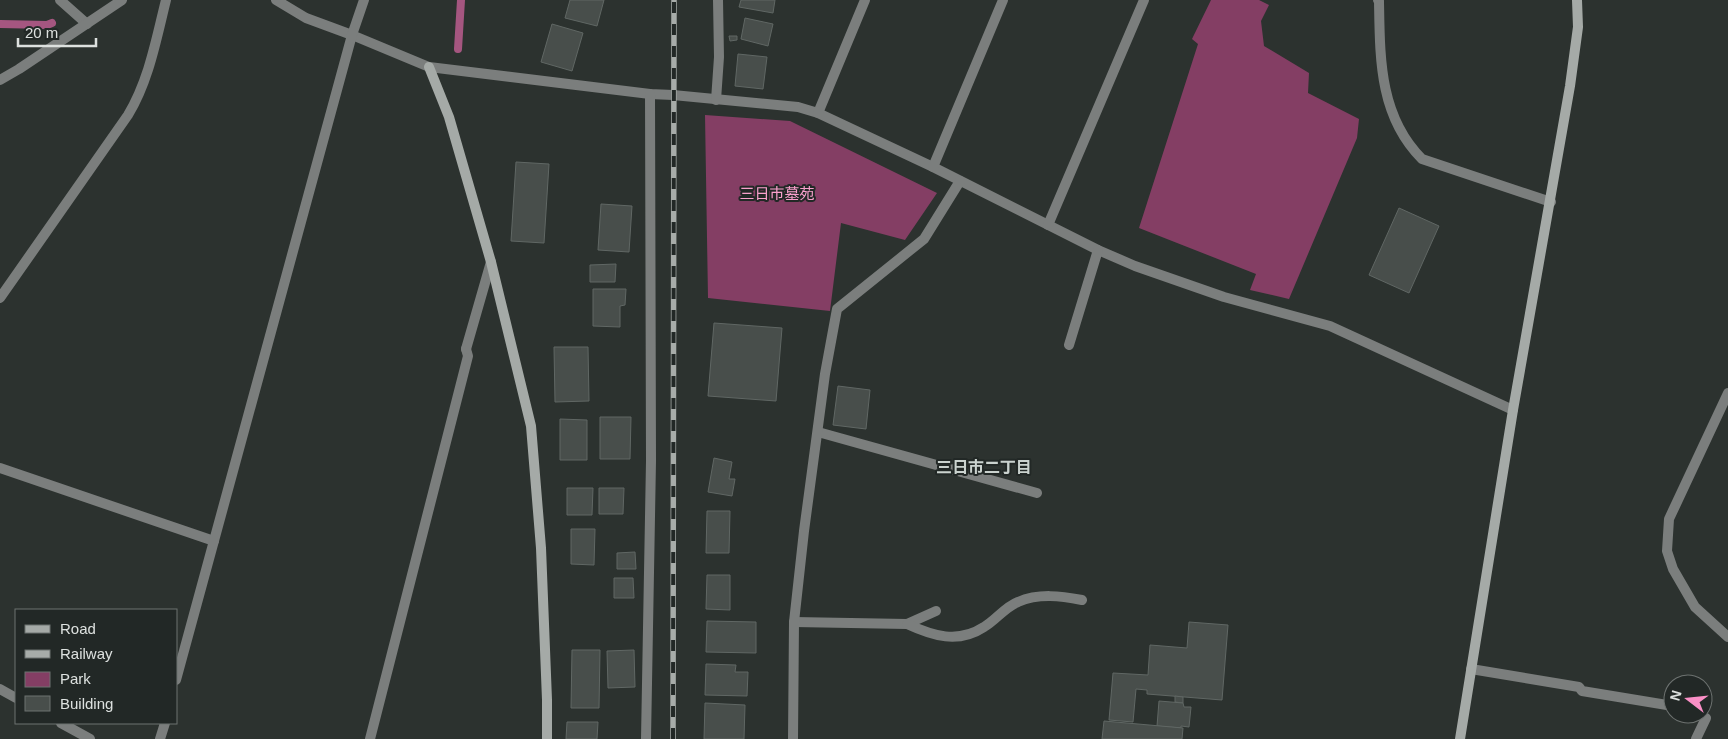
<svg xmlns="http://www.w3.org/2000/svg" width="1728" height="739" font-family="Helvetica,'Noto Sans JP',sans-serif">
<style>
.green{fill:#843e64}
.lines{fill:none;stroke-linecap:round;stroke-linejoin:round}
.stream{stroke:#a55680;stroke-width:8}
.building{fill:#484e4b;stroke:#606764}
.lane{stroke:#7b7e7d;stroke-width:10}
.street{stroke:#7b7e7d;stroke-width:10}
.secondary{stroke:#a5aaa7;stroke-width:10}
.rail-casing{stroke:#a7aca9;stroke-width:5.5}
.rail{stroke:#222826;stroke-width:4;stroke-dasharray:11;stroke-linecap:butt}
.labels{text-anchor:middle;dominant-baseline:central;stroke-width:4;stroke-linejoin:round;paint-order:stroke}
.park-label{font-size:15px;fill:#f8a0cc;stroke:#222826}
.neighbourhood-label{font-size:16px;font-weight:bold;fill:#cad2ce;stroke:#222826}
</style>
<rect width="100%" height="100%" fill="#2c322f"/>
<g class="green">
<polygon points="1211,0 1259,0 1269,5 1261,21 1264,46 1309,73 1308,93 1359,119 1357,138 1289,299 1250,290 1256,274 1139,228 1198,44 1192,39"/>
<polygon points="705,115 790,121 937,193 905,240 841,223 830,311 708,298"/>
</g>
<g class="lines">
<g class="stream">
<polyline points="0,24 47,25 52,23"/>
<polyline points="458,49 461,0"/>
</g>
</g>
<g class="building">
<polygon points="570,0 604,0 597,26 565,18"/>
<polygon points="741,0 775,0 773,13 739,7"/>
<polygon points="745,18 773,24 768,46 741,39"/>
<polygon points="552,24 583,33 572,71 541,62"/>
<polygon points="729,36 737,36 737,40 730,41"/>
<polygon points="738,54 767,57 763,89 735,86"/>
<polygon points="516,162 549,164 544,243 511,241"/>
<polygon points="601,204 632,206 629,252 598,250"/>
<polygon points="1399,208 1439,226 1409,293 1369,275"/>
<polygon points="616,264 615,282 590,282 590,265"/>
<polygon points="593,289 626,289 625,305 620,306 620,327 593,326"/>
<polygon points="714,323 782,328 776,401 708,396"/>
<polygon points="554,347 588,347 589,401 555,402"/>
<polygon points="838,386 870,390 866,429 833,425"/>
<polygon points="600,417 631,417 630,459 600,459"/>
<polygon points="560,419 587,420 587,460 560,460"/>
<polygon points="714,458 732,462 729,479 735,479 732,496 708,492"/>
<polygon points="567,488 593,488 592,515 567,515"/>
<polygon points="599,488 624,488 623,514 599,514"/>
<polygon points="707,511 730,511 729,553 706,553"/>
<polygon points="571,529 595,529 594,565 571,564"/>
<polygon points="635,552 636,569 617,569 617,553"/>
<polygon points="707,575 730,575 730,610 706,609"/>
<polygon points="614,578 633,578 634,598 614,598"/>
<polygon points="707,621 756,622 756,653 706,652"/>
<polygon points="1189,622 1228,625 1222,700 1147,694 1147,690 1136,689 1133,722 1109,720 1113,673 1148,675 1150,645 1187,648"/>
<polygon points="572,650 600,650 599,708 571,708"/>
<polygon points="634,650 635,687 608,688 607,651"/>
<polygon points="706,664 736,665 735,672 748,672 747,696 705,695"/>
<polygon points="1175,696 1183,697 1183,703 1175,702"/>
<polygon points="1159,701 1183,703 1184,707 1191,707 1189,727 1181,726 1181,728 1157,726"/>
<polygon points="705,703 745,705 744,739 704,739"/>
<polygon points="1104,721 1183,728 1182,739 1102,739"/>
<polygon points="567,722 598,722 597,739 566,739"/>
</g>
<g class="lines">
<g class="lane">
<polyline points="0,468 214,541"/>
<polyline points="1471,669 1579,687 1582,691 1673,706"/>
<polyline points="370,739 468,356 466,349"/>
<polyline points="1696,739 1706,718 1697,714"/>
</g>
<g class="street">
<polyline points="60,0 87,24"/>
<polyline points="276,0 306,18 352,35 429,67 650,94 673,95 798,107 818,113 933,167 1098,250 1135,266 1224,297 1330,326 1513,410"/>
<path d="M1378 0 1379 1C1380 58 1379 116 1422 159L1551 202"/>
<polyline points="0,80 19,69 122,0"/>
<polyline points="716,100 719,57 718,0"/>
<polyline points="818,113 865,0"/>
<polyline points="933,167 1003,0"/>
<polyline points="1048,225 1144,0"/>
<path d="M0 298 128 115C149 80 156 40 166 0"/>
<polyline points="1069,345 1098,250"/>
<polyline points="466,349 491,262"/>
<polyline points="1728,393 1669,519 1667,551 1673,569 1695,607 1728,637"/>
<polyline points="818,432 1037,493"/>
<polyline points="794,622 907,624 936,611"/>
<path d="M907 624C933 636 958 644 984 627 996 620 1005 607 1018 602 1039 593 1061 596 1082 600"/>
<polyline points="176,680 352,35 364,0"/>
<polyline points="0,689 16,698"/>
<polyline points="61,723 90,739"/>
<polyline points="160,739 165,723"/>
<polyline points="646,739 651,461 650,94"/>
<polyline points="793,739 794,622 804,531 825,374 837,309 924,239 960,181"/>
</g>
<g class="secondary">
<polyline points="429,67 449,117 491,262 531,426 541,548 547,700 547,739"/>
<polyline points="1460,739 1513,410 1570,86 1578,27 1577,0"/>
</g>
<g class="rail-casing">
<polyline id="rail" points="673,739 674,0"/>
</g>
<use href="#rail" class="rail"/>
</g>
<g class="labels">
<g class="park-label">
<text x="777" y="193">三日市墓苑</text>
</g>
<g class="neighbourhood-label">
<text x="984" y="467">三日市二丁目</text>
</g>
</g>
<rect x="15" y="609" width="162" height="115" fill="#222826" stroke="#6d7270"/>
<rect x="25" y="625" width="25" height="8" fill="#a5aaa7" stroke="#6d7270"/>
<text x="60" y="634" font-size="15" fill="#dde1df">Road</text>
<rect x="25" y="650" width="25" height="8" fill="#a7aca9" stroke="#6d7270"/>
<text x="60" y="659" font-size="15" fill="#dde1df">Railway</text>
<rect x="25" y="672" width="25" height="15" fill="#843e64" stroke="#6d7270"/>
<text x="60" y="684" font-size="15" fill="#dde1df">Park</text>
<rect x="25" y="696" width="25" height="15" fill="#484e4b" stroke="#6d7270"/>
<text x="60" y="709" font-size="15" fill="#dde1df">Building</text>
<g transform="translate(1688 699) rotate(286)"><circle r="24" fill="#222826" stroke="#6d7270"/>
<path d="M0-4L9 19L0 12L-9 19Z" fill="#fa8fc6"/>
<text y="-8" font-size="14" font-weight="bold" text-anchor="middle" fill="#dde1df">N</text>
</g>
<path d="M18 38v8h78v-8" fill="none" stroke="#dde1df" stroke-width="2.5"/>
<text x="25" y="38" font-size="15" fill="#dde1df" stroke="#222826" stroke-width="4" paint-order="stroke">20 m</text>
</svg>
